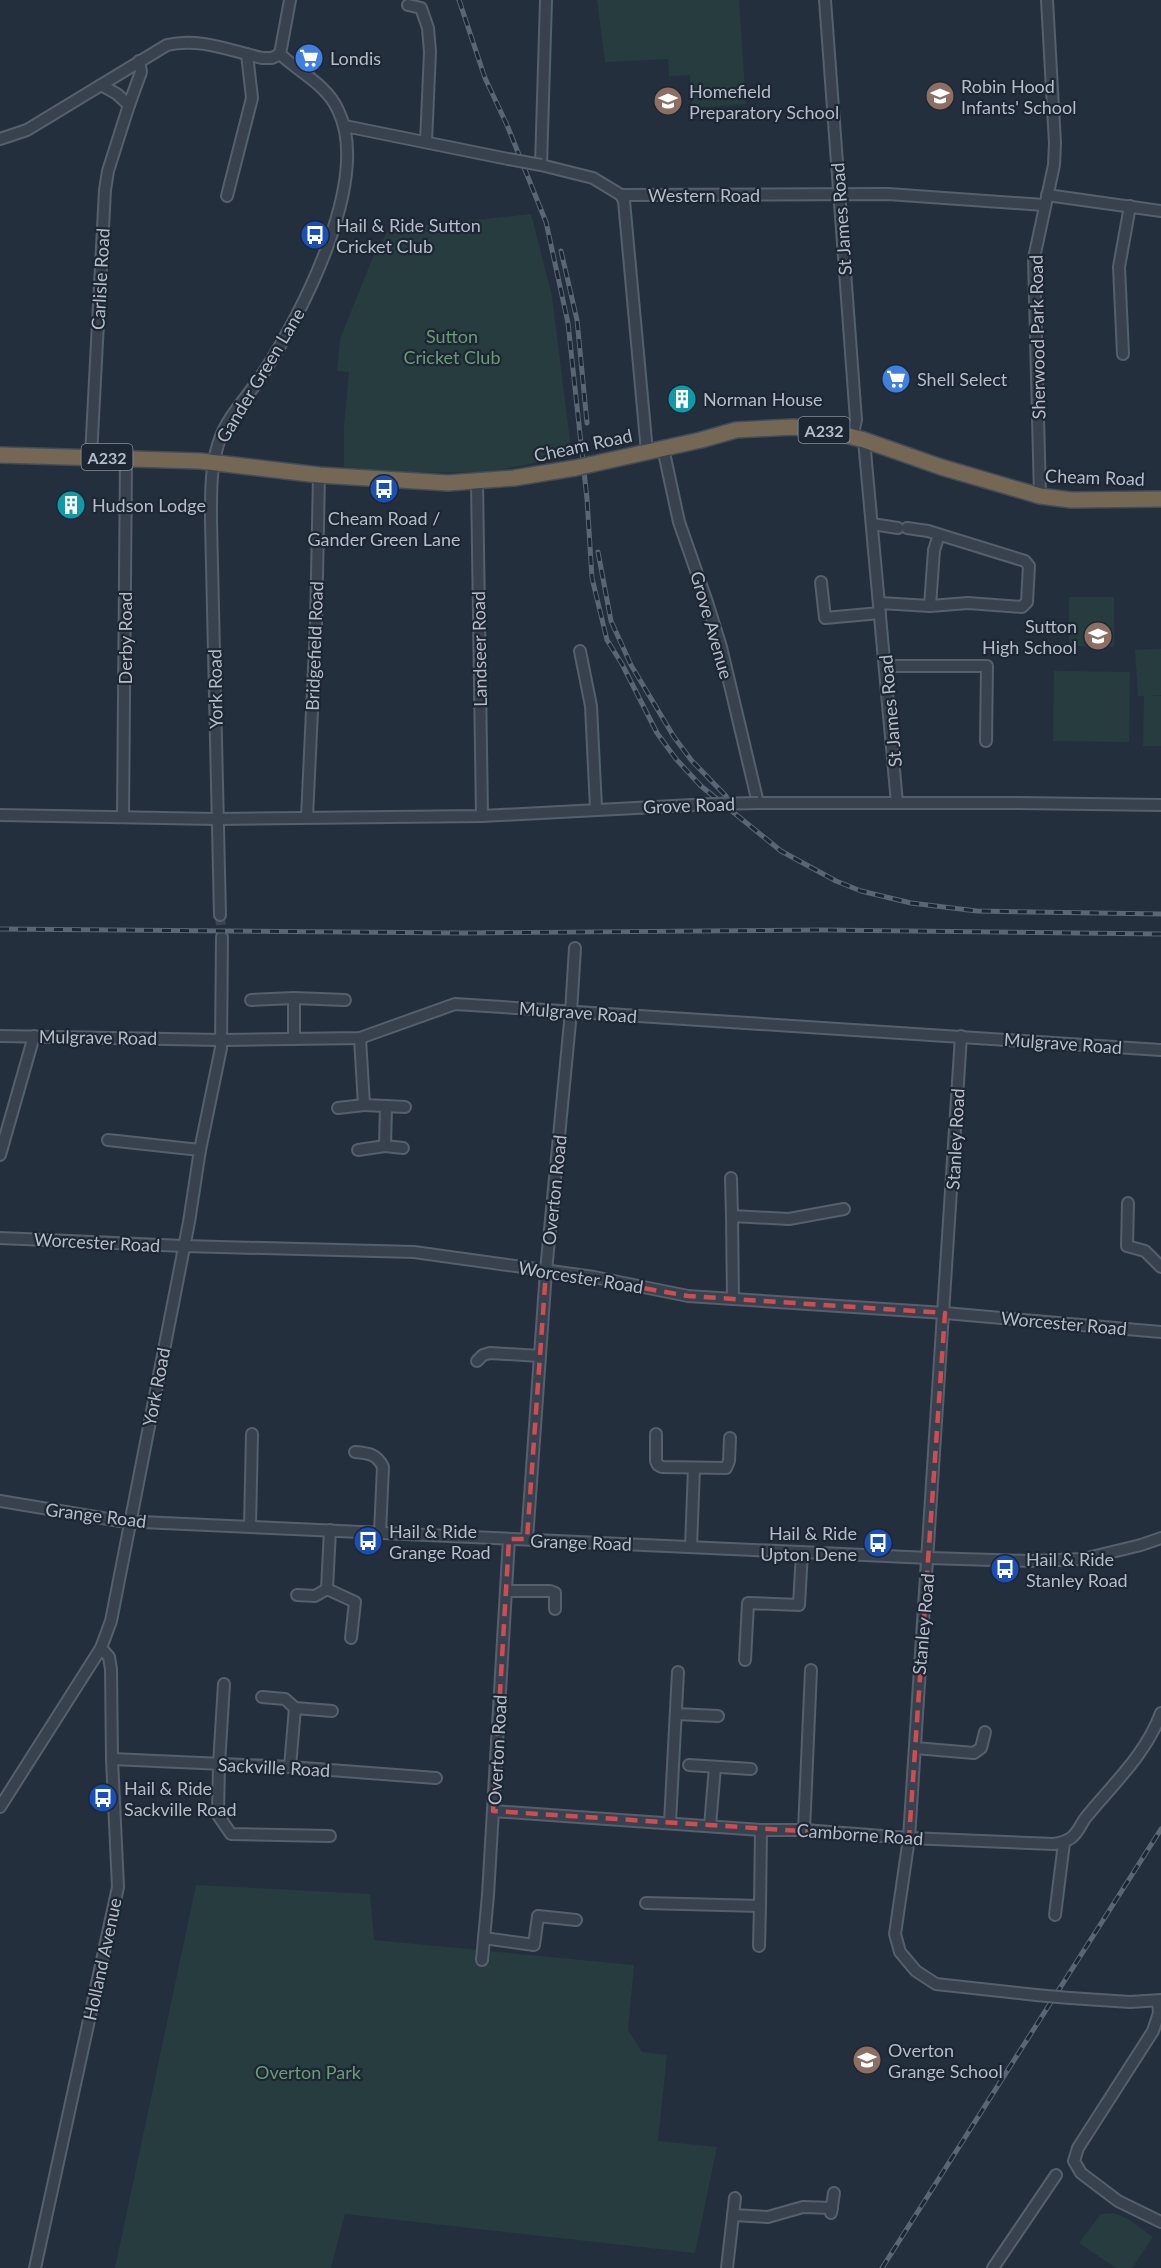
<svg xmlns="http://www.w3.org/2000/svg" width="1161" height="2268" font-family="Lato,sans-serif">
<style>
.green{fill:#263c3f}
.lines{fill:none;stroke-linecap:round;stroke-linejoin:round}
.minor-tunnel{stroke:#3a4453;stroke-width:10;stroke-dasharray:10 5;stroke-linecap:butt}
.minor-casing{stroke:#565f6c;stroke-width:14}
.highway-casing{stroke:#434c59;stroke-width:18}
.minor{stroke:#38414e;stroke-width:10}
.highway{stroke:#746855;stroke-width:15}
.rail-casing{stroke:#5a6575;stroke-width:5}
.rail{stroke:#1d2633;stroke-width:3;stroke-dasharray:9;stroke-linecap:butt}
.minor-bridge-casing{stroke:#565f6c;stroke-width:14;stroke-linecap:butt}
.highway-bridge-casing{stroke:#434c59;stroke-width:18;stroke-linecap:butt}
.minor-bridge{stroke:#38414e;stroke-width:10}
.highway-bridge{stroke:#746855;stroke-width:15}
.marked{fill:none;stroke:#ce4d50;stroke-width:4.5;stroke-dasharray:12 8;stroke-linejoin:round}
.labels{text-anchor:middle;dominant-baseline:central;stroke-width:4.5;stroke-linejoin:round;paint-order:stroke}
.shield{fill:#1d2633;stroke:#878f9c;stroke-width:1.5}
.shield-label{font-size:16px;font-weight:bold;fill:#b4bcc9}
.poi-label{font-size:18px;fill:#b4bcc9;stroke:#1d2633;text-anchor:start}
.street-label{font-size:18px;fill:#b4bcc9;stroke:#1d2633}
.park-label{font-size:18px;fill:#6b9a76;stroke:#1d2633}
</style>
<rect width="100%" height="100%" fill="#242f3e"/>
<g class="green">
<polygon points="597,0 739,0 746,104 692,108 690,75 669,76 668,59 605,62"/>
<polygon points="531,214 552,296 572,456 487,472 398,473 344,467 344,427 349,372 337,371 340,339 373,257 389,229"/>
<polygon points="1069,597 1114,597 1114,647 1069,646"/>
<polygon points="1161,649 1161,695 1148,696 1161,696 1161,746 1143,746 1144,696 1138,696 1135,650"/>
<polygon points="1054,671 1130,672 1129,742 1053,741"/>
<polygon points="196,1885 370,1894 374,1940 634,1965 628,2030 642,2052 667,2055 658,2141 717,2147 695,2253 345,2214 331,2268 115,2268"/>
<polygon points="1114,2213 1128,2219 1153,2237 1132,2268 1116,2268 1079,2243 1101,2214"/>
</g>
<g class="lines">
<polyline class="minor-tunnel" points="220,915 222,937"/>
<g class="minor-casing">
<g id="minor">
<polyline points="546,0 541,165 593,178 621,195"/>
<polyline points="825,0 856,420 852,437"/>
<polyline points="408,5 421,8 428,28 430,52 426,142"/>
<polyline points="129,105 141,72 139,61"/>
<polyline points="345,126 508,159"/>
<path d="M0 139 27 130 167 45C199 37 231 51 262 58H272L280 54"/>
<polyline points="621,195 888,194 1044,205"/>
<polyline points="621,195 624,201 647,452"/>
<polyline points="1047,195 1161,211"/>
<polyline points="227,196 252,98 247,54"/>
<polyline points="1123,354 1119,267 1130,206"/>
<polyline points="864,440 897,803"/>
<polyline points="663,448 679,522 707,602 721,647 758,803 1018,803 1161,805"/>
<polyline points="91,456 105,190 108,171 129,105 117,94 101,85"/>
<polyline points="477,482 482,816"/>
<polyline points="1040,496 1034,258 1054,165 1055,143 1047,0"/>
<polyline points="872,524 898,528"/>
<polyline points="821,582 825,618 880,613"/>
<polyline points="880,603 930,606 968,603 1022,607 1027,602 1029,566 1025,561 928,531 907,528"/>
<polyline points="930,606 934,550 939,535"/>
<polyline points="580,651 591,706 596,808"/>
<polyline points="886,666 987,666 986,741"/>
<polyline points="0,815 217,819 482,816 711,804"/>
<polyline points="123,817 126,458"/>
<polyline points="307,817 316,626 319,475"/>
<path d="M220 915 211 521C211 492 210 464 221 436 230 413 251 393 264 372 302 313 372 179 338 110 326 84 300 73 280 54L290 0"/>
<polyline points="251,1000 294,998 345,1000"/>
<polyline points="0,1036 222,1040 360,1038 455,1004 1161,1050"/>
<polyline points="961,1036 909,1838 895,1934 900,1952 916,1971 936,1984 1036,1995"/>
<polyline points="360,1038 364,1105 386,1106 385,1146 403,1148"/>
<polyline points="294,1039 294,998"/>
<polyline points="386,1106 405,1107"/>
<polyline points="338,1108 364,1105"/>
<polyline points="108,1140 200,1150"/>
<polyline points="358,1150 385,1146"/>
<polyline points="0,1155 34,1036"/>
<polyline points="731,1178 732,1216"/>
<polyline points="1128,1203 1127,1246 1145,1251 1161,1267"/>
<polyline points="0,1238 184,1246 414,1252 594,1277 688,1296 945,1313 1161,1332"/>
<polyline points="733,1299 732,1216 789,1219 844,1209"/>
<polyline points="477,1361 483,1355 490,1353 540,1356"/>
<polyline points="656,1434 656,1461 658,1465 662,1467 726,1468 729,1461 730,1438"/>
<path d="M355 1452C368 1453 377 1454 383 1467L380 1533"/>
<polyline points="0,1501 120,1521 929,1558 1030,1561 1083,1559 1141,1545 1161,1538"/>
<polyline points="250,1527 252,1434"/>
<polyline points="330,1530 327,1589 355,1602 351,1638"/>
<polyline points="527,1539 546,1271 571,1012 575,948"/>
<polyline points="691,1547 694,1468"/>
<polyline points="506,1591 550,1591 555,1593 555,1609"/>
<polyline points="297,1595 315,1596 327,1589"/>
<polyline points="745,1660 748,1603 799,1605 802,1552"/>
<polyline points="224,1684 219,1764 218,1815 231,1834 330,1836"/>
<polyline points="262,1697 285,1699 295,1708"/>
<polyline points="676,1714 718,1716"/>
<polyline points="915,1748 974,1753 981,1748 985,1732"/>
<polyline points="112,1759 290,1767 436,1778"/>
<polyline points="689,1765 751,1769"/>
<polyline points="290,1767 295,1708 332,1711"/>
<polyline points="0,1807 101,1648 111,1621 189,1222 200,1150 221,1048 222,937"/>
<path d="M493 1811 761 1830H804L909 1838 1054 1844C1060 1843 1065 1842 1071 1838 1079 1832 1081 1823 1087 1816 1114 1783 1146 1754 1161 1713"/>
<polyline points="670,1822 678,1672"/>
<polyline points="710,1826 715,1767"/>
<polyline points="804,1830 811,1670"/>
<polyline points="646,1903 760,1906 761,1830"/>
<polyline points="1055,1915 1064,1843"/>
<polyline points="484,1938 534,1945 538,1916 576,1920"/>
<polyline points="759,1946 760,1906"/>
<polyline points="482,1960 488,1895 509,1539"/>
<polyline points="1070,1998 1130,2002 1161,2000"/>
<polyline points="1158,2001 1159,2013 1153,2031 1078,2148 1074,2161 1081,2173 1118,2201 1161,2222"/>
<polyline points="831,2213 834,2193"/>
<polyline points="733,2215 768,2217 803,2207 832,2208"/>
<polyline points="35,2268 118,1887 112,1759 111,1669 109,1657 101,1648"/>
<polyline points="727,2268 735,2198"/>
<polyline points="993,2268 1056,2175"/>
</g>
</g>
<g class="highway-casing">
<g id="highway">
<polyline points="0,455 200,461 319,475 448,483 514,478 575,468"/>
<polyline points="602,462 701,440 736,430 793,427 827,430 864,440 941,467 1040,496 1071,500 1161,499"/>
</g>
</g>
<use href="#minor" class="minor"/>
<use href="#highway" class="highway"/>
<g class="rail-casing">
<g id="rail">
<polyline points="459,0 485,78 507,125 546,222 568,323 587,499 592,578 607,640 622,664 657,733 676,759 701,786 781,851 836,881 861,891 911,903 977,911 1161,914"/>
<polyline points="561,251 577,320 587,423"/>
<polyline points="598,552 611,621 631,665 674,737 692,761 726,796"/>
<polyline points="0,929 463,933 823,930 1161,934"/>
<polyline points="882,2268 1161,1829"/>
</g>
</g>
<use href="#rail" class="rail"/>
<g class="minor-bridge-casing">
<g id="minor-bridge">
<polyline points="508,159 541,165"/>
<polyline points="711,804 758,803"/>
<polyline points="1036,1995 1070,1998"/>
</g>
</g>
<g class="highway-bridge-casing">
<polyline id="highway-bridge" points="575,468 602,462"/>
</g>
<use href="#minor-bridge" class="minor-bridge"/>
<use href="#highway-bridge" class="highway-bridge"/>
</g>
<path class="marked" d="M546 1271 688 1296 945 1313 909 1838 493 1811 509 1539H527Z"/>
<defs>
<g id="supermarket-disc" transform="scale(1.5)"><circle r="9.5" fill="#3f7fe0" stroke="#1d2633"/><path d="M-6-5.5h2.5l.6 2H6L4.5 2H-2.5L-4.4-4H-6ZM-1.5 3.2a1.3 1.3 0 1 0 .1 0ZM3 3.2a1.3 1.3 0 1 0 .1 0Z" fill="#fff"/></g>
<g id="school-disc" transform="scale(1.5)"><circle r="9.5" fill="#8d6e63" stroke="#1d2633"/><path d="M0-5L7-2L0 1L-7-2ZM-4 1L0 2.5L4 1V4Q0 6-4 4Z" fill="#fff"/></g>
<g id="bus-disc" transform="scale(1.5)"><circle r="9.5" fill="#1a4fb4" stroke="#1d2633"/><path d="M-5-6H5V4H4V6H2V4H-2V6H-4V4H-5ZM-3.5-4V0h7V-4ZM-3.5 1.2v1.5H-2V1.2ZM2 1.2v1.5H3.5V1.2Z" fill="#fff"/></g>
<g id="building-disc" transform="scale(1.5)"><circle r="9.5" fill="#0f9aa8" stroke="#1d2633"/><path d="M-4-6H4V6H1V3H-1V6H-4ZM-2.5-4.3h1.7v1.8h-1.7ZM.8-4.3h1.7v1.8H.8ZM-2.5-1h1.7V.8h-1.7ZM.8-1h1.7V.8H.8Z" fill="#fff"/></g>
</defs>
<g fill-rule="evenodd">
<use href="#supermarket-disc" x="309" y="58"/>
<use href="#school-disc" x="940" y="96"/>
<use href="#school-disc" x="668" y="101"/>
<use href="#bus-disc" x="315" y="235"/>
<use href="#supermarket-disc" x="896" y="379"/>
<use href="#building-disc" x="682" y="399"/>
<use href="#bus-disc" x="384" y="489"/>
<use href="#building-disc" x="71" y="505"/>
<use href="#school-disc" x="1098" y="636"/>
<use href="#bus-disc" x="368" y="1541"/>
<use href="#bus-disc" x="878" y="1543"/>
<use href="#bus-disc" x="1005" y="1569"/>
<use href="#bus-disc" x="103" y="1798"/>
<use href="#school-disc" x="867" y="2060"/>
</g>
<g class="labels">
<g class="shield">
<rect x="798.5" y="417" width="51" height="26" rx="4.5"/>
<rect x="81.5" y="444" width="51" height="26" rx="4.5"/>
</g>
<g class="shield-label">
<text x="824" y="430">A232</text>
<text x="107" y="457">A232</text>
</g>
<g class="poi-label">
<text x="330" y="58">Londis</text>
<text x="961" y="86">Robin Hood<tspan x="961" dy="21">Infants' School</tspan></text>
<text x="689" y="91">Homefield<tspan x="689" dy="21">Preparatory School</tspan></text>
<text x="336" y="225">Hail &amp; Ride Sutton<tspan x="336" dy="21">Cricket Club</tspan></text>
<text x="917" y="379">Shell Select</text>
<text x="703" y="399">Norman House</text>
<text x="92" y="505">Hudson Lodge</text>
<text x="384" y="518" text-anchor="middle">Cheam Road /<tspan x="384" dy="21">Gander Green Lane</tspan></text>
<text x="1077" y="626" text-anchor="end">Sutton<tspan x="1077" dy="21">High School</tspan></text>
<text x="389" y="1531">Hail &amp; Ride<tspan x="389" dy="21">Grange Road</tspan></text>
<text x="857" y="1533" text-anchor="end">Hail &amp; Ride<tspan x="857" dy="21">Upton Dene</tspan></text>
<text x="1026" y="1559">Hail &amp; Ride<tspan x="1026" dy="21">Stanley Road</tspan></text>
<text x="124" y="1788">Hail &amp; Ride<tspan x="124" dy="21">Sackville Road</tspan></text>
<text x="888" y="2050">Overton<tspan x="888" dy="21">Grange School</tspan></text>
</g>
<g class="street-label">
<text x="704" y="195">Western Road</text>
<text transform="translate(841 219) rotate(-94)">St James Road</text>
<text transform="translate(100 279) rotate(-87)">Carlisle Road</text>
<text transform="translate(1037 337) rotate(-91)">Sherwood Park Road</text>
<text transform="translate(260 375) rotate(-59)">Gander Green Lane</text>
<text transform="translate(583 445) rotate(-12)">Cheam Road</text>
<text transform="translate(1095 477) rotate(2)">Cheam Road</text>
<text transform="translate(712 625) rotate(74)">Grove Avenue</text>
<text transform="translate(125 638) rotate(-90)">Derby Road</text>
<text transform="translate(314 646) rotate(-88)">Bridgefield Road</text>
<text transform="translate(479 649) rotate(-91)">Landseer Road</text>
<text transform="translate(215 689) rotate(-91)">York Road</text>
<text transform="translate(890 711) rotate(-95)">St James Road</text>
<text transform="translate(689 805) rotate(-2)">Grove Road</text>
<text transform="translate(578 1012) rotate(4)">Mulgrave Road</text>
<text transform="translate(98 1037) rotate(1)">Mulgrave Road</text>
<text transform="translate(1063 1043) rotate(4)">Mulgrave Road</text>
<text transform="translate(955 1139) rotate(-87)">Stanley Road</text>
<text transform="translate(554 1190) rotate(-84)">Overton Road</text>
<text transform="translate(97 1242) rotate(3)">Worcester Road</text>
<text transform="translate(581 1277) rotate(9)">Worcester Road</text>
<text transform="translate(1064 1323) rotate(5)">Worcester Road</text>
<text transform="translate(156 1387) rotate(-79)">York Road</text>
<text transform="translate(96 1515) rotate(7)">Grange Road</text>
<text transform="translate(581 1542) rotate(2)">Grange Road</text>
<text transform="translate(923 1624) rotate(-85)">Stanley Road</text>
<text transform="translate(497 1750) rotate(-87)">Overton Road</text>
<text transform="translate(274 1767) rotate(3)">Sackville Road</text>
<text transform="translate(860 1834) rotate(4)">Camborne Road</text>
<text transform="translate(102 1959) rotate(-78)">Holland Avenue</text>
</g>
<g class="park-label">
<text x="452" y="336">Sutton<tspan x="452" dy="21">Cricket Club</tspan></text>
<text x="308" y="2072">Overton Park</text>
</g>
</g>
</svg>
